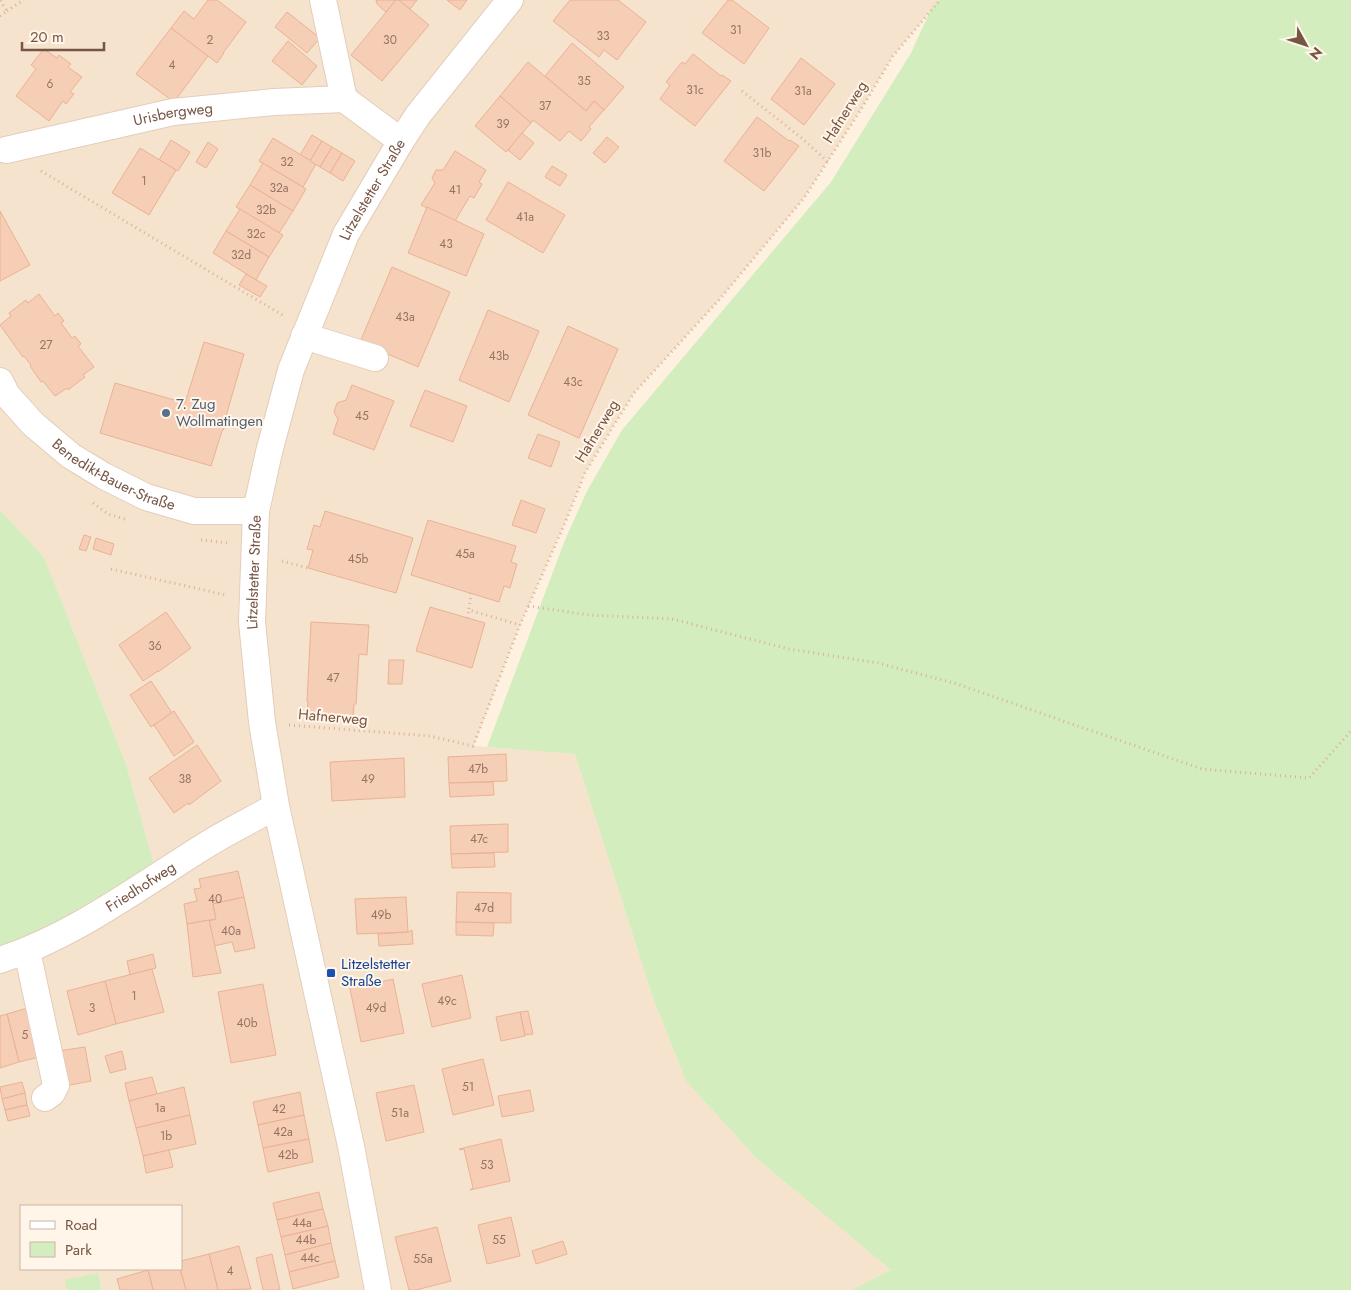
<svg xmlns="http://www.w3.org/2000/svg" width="1351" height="1290" font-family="Jost,sans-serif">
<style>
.residential{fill:#f6e3ce;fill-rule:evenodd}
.green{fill:#d3edbe}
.building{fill:#f6cdb5;stroke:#eab294}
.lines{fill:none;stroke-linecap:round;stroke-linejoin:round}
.minor-casing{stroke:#e3cdbb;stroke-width:28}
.path{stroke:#dbb099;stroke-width:3;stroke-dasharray:1 4;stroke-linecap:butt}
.minor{stroke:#fff;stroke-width:26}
.service-dot{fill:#5c6f8a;stroke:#fff5e8;stroke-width:2}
.transit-dot{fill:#1a4fb4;stroke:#fff5e8;stroke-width:2}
.labels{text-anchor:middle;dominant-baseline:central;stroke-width:4;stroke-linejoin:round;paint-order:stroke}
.number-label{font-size:12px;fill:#977361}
.street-label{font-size:15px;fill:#775545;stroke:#fff5e8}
.service-label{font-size:15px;fill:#4e5e75;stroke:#fff5e8;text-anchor:start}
.transit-label{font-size:15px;fill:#164399;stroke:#fff5e8;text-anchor:start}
</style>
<rect width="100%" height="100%" fill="#fef1e0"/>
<path class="residential" d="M0 0H940L893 56 860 111 804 198 719 300 634 393 611 430 585 473 565 523 520 625 474 746 575 754 653 998 686 1081 756 1158 891 1270 851 1290H0V960L154 865 126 764 44 557 0 510ZM21 1206H181V1269H21Z"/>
<g class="green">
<polygon points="940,0 1351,0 1351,1290 851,1290 891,1270 756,1158 686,1081 653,998 575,754 487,747 565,540 587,491 622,430 831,182 911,53 932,7"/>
<polygon points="0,510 44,557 126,764 154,865 0,960"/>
<polygon points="98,1273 101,1290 67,1290 65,1280"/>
</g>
<g class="building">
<polygon points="208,0 217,0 246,22 223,53 224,53 217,63 171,28 184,11 194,19"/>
<polygon points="376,0 396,0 386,12 377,4"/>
<polygon points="396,0 399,0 429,25 382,81 351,55"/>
<polygon points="399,0 417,0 410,9"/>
<polygon points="447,0 467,0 460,10"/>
<polygon points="570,0 618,0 646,22 617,60 604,50 599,57 553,21"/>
<polygon points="728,0 732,0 769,28 744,64 702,33"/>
<polygon points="287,12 320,38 307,53 275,27"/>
<polygon points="171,28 208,56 174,102 136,74"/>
<polygon points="288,41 317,66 302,85 272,61"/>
<polygon points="572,43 624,87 604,110 594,101 586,111 545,76"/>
<polygon points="44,49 57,58 59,55 71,64 68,67 82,77 70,92 74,94 66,104 63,101 49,121 16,96 36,69 31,65"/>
<polygon points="693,54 721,76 722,75 731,81 695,126 660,99 670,85 666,82 682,62 685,64"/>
<polygon points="801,58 835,84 804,125 771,99"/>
<polygon points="528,62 586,111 594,101 604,110 589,127 591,129 581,141 569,131 560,141 533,120 531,123 500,96"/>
<polygon points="500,96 531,123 506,152 475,126"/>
<polygon points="757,117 789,141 790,140 799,146 764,191 724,161"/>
<polygon points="522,133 534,143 520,160 508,150"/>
<polygon points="312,135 322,141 310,161 300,155"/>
<polygon points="607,137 619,147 605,163 593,153"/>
<polygon points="273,138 316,164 303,187 259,161"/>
<polygon points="171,140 190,152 178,171 159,160"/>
<polygon points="322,141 332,147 320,167 310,161"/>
<polygon points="208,142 218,149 206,168 196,162"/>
<polygon points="332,147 342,153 330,173 320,167"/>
<polygon points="140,148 176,170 149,215 112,193"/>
<polygon points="455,151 486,170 479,182 482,184 474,198 470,196 455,221 421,205 435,183 432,178 436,170 443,170"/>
<polygon points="342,153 355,161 343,181 330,173"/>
<polygon points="263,163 306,189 293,211 250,185"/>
<polygon points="552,166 567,175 560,186 545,177"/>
<polygon points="508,182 565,215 543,253 486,220"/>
<polygon points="250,185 293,211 279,233 236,207"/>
<polygon points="427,207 484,234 466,276 408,253"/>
<polygon points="240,209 283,235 269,257 226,231"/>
<polygon points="0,211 30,265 0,281"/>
<polygon points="226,231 269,257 256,280 213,253"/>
<polygon points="392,267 450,292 418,367 360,342"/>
<polygon points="246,274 267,286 260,297 239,285"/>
<polygon points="39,294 55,316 58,313 64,321 61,323 72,338 75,336 81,344 78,346 94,367 83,375 85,377 68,390 67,388 55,396 43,381 41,382 30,366 31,365 24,356 23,357 0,325 11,316 9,313 26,300 28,303"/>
<polygon points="488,310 539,331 509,402 459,380"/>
<polygon points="568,326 618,349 579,438 528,415"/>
<polygon points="204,342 244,354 224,423 224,429 222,431 211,466 100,433 115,383 185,403"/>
<polygon points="352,385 394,401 374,450 333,434 338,419 334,412 337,403 346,400"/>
<polygon points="425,390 467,406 453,442 410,426"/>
<polygon points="538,434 560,442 551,467 528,458"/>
<polygon points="521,500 545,509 536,533 512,525"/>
<polygon points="325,511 413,538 396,593 308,568 313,550 307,549 314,525 320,527"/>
<polygon points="428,520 516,546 511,562 517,564 510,588 504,586 499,602 411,575"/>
<polygon points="84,535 91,537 86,551 79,549"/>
<polygon points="96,538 114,544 111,555 93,549"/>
<polygon points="430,607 485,623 472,668 416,651"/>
<polygon points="166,612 191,648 158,672 158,671 143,681 119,645"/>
<polygon points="311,622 369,625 367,655 359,654 356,704 354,704 353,718 307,715 308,701 307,701"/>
<polygon points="389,660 404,660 402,684 388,684"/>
<polygon points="151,681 172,713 151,727 130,695"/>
<polygon points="174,711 194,742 174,756 154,725"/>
<polygon points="197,745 221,781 189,805 188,803 174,813 149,778"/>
<polygon points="506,754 507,781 449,783 448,757"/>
<polygon points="404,758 405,797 332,801 330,762"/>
<polygon points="493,782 494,795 450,797 449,783"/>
<polygon points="508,824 508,852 451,854 450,826"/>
<polygon points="494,853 495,867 452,868 451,854"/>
<polygon points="238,871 244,897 213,904 216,919 187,924 184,904 197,901 194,889 201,888 199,879"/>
<polygon points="457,892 511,893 511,923 456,922"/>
<polygon points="244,897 255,948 235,952 232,942 214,946 209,921 216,919 213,904"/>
<polygon points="406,897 408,932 357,934 355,899"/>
<polygon points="209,920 221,973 193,977 187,924"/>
<polygon points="456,922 494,923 493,936 456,935"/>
<polygon points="412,930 413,944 379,946 378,934 408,932"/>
<polygon points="153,954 156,968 130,975 127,961"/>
<polygon points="152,969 164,1012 116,1024 105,981"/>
<polygon points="462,975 471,1018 432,1027 422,984"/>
<polygon points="371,979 372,984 393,979 404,1033 361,1042 349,984"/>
<polygon points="105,981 116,1024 78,1035 67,991"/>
<polygon points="263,984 276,1055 231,1063 218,992"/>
<polygon points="31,1007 43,1056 19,1062 7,1014"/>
<polygon points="528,1011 533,1034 525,1035 520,1012"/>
<polygon points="520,1012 525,1036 501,1041 496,1017"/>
<polygon points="7,1014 19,1062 0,1068 0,1016"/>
<polygon points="85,1047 91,1081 65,1086 58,1051"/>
<polygon points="122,1051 126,1069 110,1073 105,1056"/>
<polygon points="483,1059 494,1105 453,1115 442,1069"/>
<polygon points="152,1077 157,1094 129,1101 125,1083"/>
<polygon points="22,1082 25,1093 2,1099 0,1087"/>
<polygon points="414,1085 424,1132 386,1141 376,1093"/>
<polygon points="184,1087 190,1115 136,1128 129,1101"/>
<polygon points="530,1090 534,1111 502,1117 498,1096"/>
<polygon points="300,1092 304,1115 258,1125 253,1102"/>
<polygon points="25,1093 27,1105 5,1110 2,1099"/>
<polygon points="27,1105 30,1116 8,1121 5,1110"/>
<polygon points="190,1115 196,1144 143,1156 136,1128"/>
<polygon points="304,1115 309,1139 263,1148 258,1125"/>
<polygon points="309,1139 313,1162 268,1172 263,1148"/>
<polygon points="501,1139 510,1181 470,1190 473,1188 464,1149 460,1150 459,1149"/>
<polygon points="169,1150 173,1167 146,1173 143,1156"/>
<polygon points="319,1192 323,1209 277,1220 273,1203"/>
<polygon points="323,1209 328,1226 281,1237 277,1220"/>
<polygon points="511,1217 520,1256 487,1264 478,1225"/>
<polygon points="328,1226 331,1243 285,1255 281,1237"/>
<polygon points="437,1227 451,1281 416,1290 409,1290 395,1237"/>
<polygon points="563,1241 567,1254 536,1264 532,1251"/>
<polygon points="331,1243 335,1261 289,1272 285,1255"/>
<polygon points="239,1246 251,1289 218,1290 209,1254"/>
<polygon points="209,1254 218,1290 186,1290 180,1269 181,1261"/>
<polygon points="272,1254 280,1290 263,1290 256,1258"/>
<polygon points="335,1261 339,1277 293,1289 289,1272"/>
<polygon points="153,1269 180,1269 186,1290 153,1290 148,1270"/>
<polygon points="148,1270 153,1290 120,1290 117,1279"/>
</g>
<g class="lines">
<g class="minor-casing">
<g id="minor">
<polyline points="323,0 344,99"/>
<polyline points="344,99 401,141"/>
<path id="s1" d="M6 150 173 112 274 102 344 99"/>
<polyline points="304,336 375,358"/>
<path id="s2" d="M0 381 7 395 33 424 71 456 104 476 146 497 194 511H256"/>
<polyline points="27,951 56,1085 52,1093 45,1098"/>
<path id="s3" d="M0 960C74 936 137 888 203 847 226 832 252 820 276 806"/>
<path id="s4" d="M378 1290 351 1146 276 806 262 722 252 622 256 511 269 452 291 370 346 234 401 141 418 115 510 0"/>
</g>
</g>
<g class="path">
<polyline points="7,11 23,0"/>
<polyline points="0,16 7,11 0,0"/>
<polyline points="742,91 803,139 828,162"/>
<polyline points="41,171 284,316"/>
<polyline points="93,503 108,514 128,520"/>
<polyline points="201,540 229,543"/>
<polyline points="282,561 308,568"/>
<polyline points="111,569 226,595"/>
<polyline points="471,593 469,610 520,625"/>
<polyline points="528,606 589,615 672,619 789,649 878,663 954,683 1202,769 1309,778 1351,731"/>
<polyline points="467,618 469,610"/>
<polyline points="289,725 430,736 473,746 520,625 565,523 585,473 611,430 634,393 719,300 804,198 860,111 893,56 940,0"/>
</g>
<use href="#minor" class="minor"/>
</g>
<circle class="service-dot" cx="166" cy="413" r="5"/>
<rect class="transit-dot" x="326" y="968" width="10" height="10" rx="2.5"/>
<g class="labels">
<g class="number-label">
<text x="736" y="30">31</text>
<text x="603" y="36">33</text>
<text x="210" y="40">2</text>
<text x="390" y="40">30</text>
<text x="172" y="65">4</text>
<text x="584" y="81">35</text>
<text x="50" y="84">6</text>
<text x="695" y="90">31c</text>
<text x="803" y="91">31a</text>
<text x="545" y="106">37</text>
<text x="503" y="124">39</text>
<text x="762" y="153">31b</text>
<text x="287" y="162">32</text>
<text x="144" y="181">1</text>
<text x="279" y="188">32a</text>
<text x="455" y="190">41</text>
<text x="266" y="210">32b</text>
<text x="525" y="217">41a</text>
<text x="256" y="234">32c</text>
<text x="446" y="244">43</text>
<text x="241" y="255">32d</text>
<text x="405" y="317">43a</text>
<text x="46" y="345">27</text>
<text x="499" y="356">43b</text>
<text x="573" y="382">43c</text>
<text x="362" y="416">45</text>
<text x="465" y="554">45a</text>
<text x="358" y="559">45b</text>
<text x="155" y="646">36</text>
<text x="333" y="678">47</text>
<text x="478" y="769">47b</text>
<text x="185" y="779">38</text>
<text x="368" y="779">49</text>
<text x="479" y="839">47c</text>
<text x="215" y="899">40</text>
<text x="484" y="908">47d</text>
<text x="381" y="915">49b</text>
<text x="231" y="931">40a</text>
<text x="134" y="996">1</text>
<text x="447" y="1001">49c</text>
<text x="92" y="1008">3</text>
<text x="376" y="1008">49d</text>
<text x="247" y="1023">40b</text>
<text x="25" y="1035">5</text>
<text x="468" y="1087">51</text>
<text x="160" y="1108">1a</text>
<text x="279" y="1109">42</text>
<text x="400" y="1113">51a</text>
<text x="283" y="1132">42a</text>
<text x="166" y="1136">1b</text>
<text x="288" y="1155">42b</text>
<text x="487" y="1165">53</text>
<text x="302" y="1223">44a</text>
<text x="306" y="1240">44b</text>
<text x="499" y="1240">55</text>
<text x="310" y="1258">44c</text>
<text x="423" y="1259">55a</text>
<text x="230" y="1271">4</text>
</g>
<g class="street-label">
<text transform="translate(845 112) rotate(-58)">Hafnerweg</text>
<text stroke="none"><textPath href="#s1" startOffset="171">Urisbergweg</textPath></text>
<text stroke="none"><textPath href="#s4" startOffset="1135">Litzelstetter Straße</textPath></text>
<text transform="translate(597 431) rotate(-59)">Hafnerweg</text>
<text stroke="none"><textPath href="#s2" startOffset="151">Benedikt-Bauer-Straße</textPath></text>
<text stroke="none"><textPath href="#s4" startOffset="730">Litzelstetter Straße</textPath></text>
<text transform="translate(333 717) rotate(5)">Hafnerweg</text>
<text stroke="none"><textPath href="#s3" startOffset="159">Friedhofweg</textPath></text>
</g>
<g class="service-label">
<text x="176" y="404">7. Zug<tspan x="176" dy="17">Wollmatingen</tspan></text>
</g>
<g class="transit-label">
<text x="341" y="964">Litzelstetter<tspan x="341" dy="17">Straße</tspan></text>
</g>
</g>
<rect x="20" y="1205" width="162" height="65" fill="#fff5e8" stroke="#c9b5a7"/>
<rect x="30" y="1221" width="25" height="8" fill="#ffffff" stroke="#c9b5a7"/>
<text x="65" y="1230" font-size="15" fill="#775545">Road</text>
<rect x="30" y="1242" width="25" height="15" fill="#d3edbe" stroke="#c9b5a7"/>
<text x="65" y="1255" font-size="15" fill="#775545">Park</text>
<g transform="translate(1306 45) rotate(130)" stroke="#fff5e8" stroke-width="4" paint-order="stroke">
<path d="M0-4L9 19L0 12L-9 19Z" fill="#775545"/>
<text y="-8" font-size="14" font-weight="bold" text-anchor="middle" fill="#775545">N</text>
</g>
<path d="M22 42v8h82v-8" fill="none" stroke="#775545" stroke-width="2.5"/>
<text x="30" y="42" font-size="15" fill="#775545" stroke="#fff5e8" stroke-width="4" paint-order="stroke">20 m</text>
</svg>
